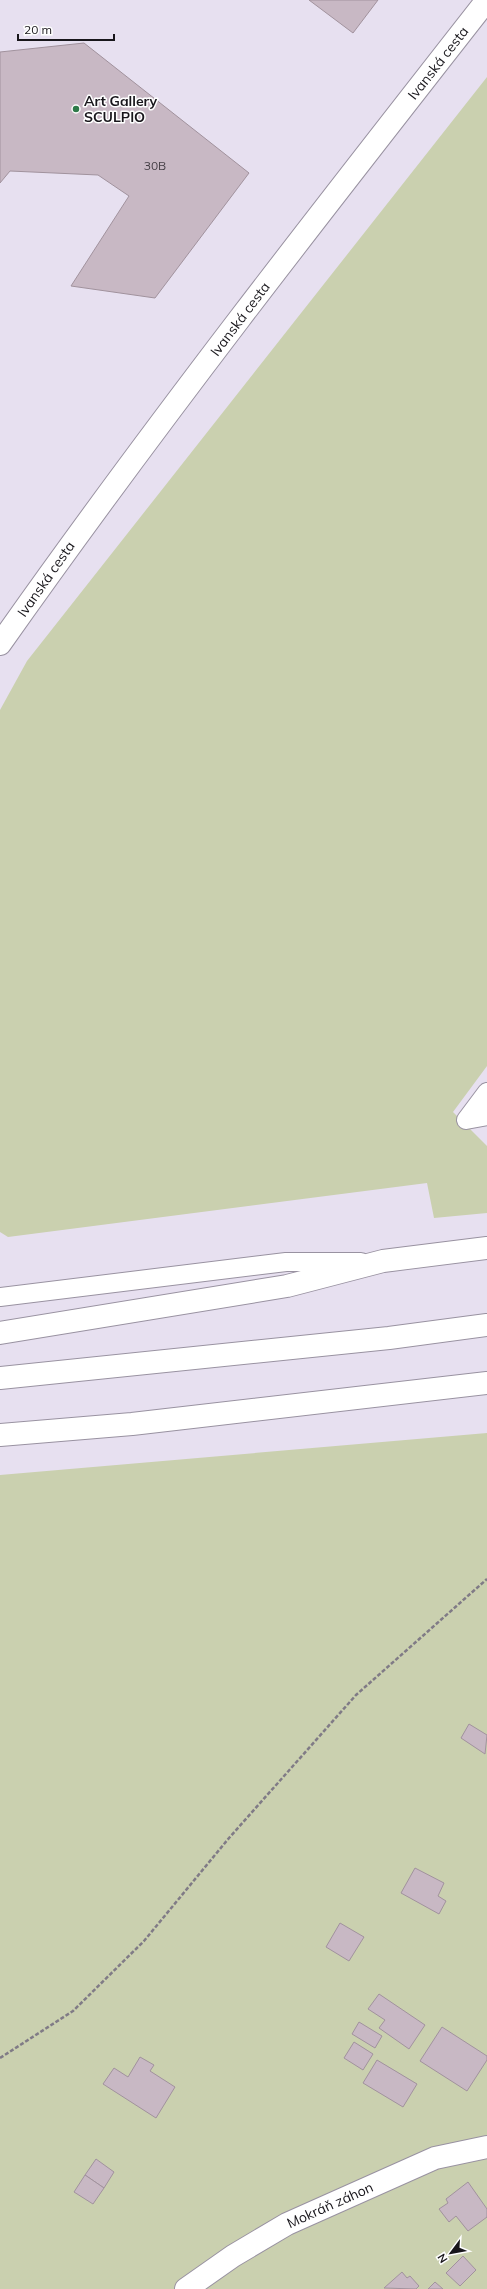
<svg xmlns="http://www.w3.org/2000/svg" width="487" height="2289" font-family="Mulish,sans-serif">
<style>
.green{fill:#cad0af}
.building{fill:#c8b8c4;stroke:#a1929d}
.lines{fill:none;stroke-linecap:round;stroke-linejoin:round}
.lane-casing{stroke:#9992a1;stroke-width:20}
.street-casing{stroke:#9992a1;stroke-width:24}
.highway-casing{stroke:#9992a1;stroke-width:24}
.path{stroke:#807b86;stroke-width:2.5;stroke-dasharray:4 2;stroke-linecap:butt}
.lane{stroke:#fff;stroke-width:18}
.street{stroke:#fff;stroke-width:22}
.highway{stroke:#fff;stroke-width:22}
.poi-dot{fill:#2e7a49;stroke:#fff;stroke-width:1.5}
.labels{text-anchor:middle;dominant-baseline:central;stroke-width:3;stroke-linejoin:round;paint-order:stroke}
.number-label{font-size:12px;fill:#443e45}
.street-label{font-size:14px;fill:#18161b;stroke:#fff}
.poi-label{font-size:14px;font-weight:bold;fill:#18161b;stroke:#fff;text-anchor:start}
</style>
<rect width="100%" height="100%" fill="#e7e0f0"/>
<g class="green">
<polygon points="487,77 487,1066 453,1112 487,1146 487,1213 434,1218 427,1183 8,1237 0,1232 0,710 27,661"/>
<polygon points="487,1433 487,2289 0,2289 0,1475"/>
</g>
<g class="building">
<polygon points="309,0 378,0 353,33"/>
<polygon points="84,43 249,173 155,298 71,286 129,196 98,175 10,171 0,183 0,52"/>
<polygon points="469,1724 487,1735 485,1754 461,1738"/>
<polygon points="415,1868 444,1883 438,1896 446,1901 439,1914 401,1893"/>
<polygon points="340,1923 364,1937 349,1961 326,1947"/>
<polygon points="379,1994 425,2025 409,2049 379,2028 385,2020 368,2009"/>
<polygon points="359,2022 382,2036 375,2048 352,2034"/>
<polygon points="442,2027 487,2056 487,2060 467,2091 420,2061"/>
<polygon points="354,2042 373,2054 363,2070 344,2058"/>
<polygon points="140,2057 154,2065 150,2071 175,2087 156,2118 103,2084 114,2068 128,2077"/>
<polygon points="377,2060 417,2084 403,2107 363,2083"/>
<polygon points="96,2159 114,2172 104,2188 85,2175"/>
<polygon points="85,2175 104,2188 93,2204 74,2192"/>
<polygon points="468,2182 487,2209 487,2217 468,2231 456,2216 449,2222 439,2209 448,2203 446,2199"/>
<polygon points="463,2256 476,2270 460,2286 446,2273"/>
<polygon points="402,2272 407,2278 410,2276 419,2286 416,2289 384,2288"/>
<polygon points="435,2282 443,2289 428,2289"/>
</g>
<g class="lines">
<g class="lane-casing">
<g id="lane">
<polyline points="487,1092 466,1120 487,1116"/>
<polyline points="0,1297 286,1262 361,1262"/>
</g>
</g>
<g class="street-casing">
<g id="street">
<path d="M0 644C155 424 321 212 487 0"/>
<polyline points="186,2289 233,2256 287,2224 435,2158 487,2147"/>
</g>
</g>
<g class="highway-casing">
<g id="highway">
<polyline points="0,1333 287,1286 383,1261 487,1248"/>
<polyline points="0,1378 389,1338 487,1325"/>
<polyline points="0,1435 132,1424 487,1383"/>
</g>
</g>
<polyline class="path" points="0,2058 73,2011 144,1941 229,1838 356,1695 487,1579"/>
<use href="#lane" class="lane"/>
<use href="#street" class="street"/>
<use href="#highway" class="highway"/>
</g>
<circle class="poi-dot" cx="76" cy="109" r="4"/>
<g class="labels">
<g class="number-label">
<text x="155" y="165">30B</text>
</g>
<g class="street-label">
<text transform="translate(438 63) rotate(-52)">Ivanská cesta</text>
<text transform="translate(240 319) rotate(-53)">Ivanská cesta</text>
<text transform="translate(46 579) rotate(-55)">Ivanská cesta</text>
<text transform="translate(330 2205) rotate(-24)">Mokráň záhon</text>
</g>
<g class="poi-label">
<text x="84" y="101">Art Gallery<tspan x="84" dy="16">SCULPIO</tspan></text>
</g>
</g>
<g transform="translate(451 2253) rotate(238)" stroke="#ffffff" stroke-width="3" paint-order="stroke">
<path d="M0-3L7 15L0 10L-7 15Z" fill="#18161b"/>
<text y="-6" font-size="11" font-weight="bold" text-anchor="middle" fill="#18161b">N</text>
</g>
<path d="M18 34v6h96v-6" fill="none" stroke="#18161b" stroke-width="2"/>
<text x="24" y="34" font-size="12" fill="#18161b" stroke="#ffffff" stroke-width="3" paint-order="stroke">20 m</text>
</svg>
